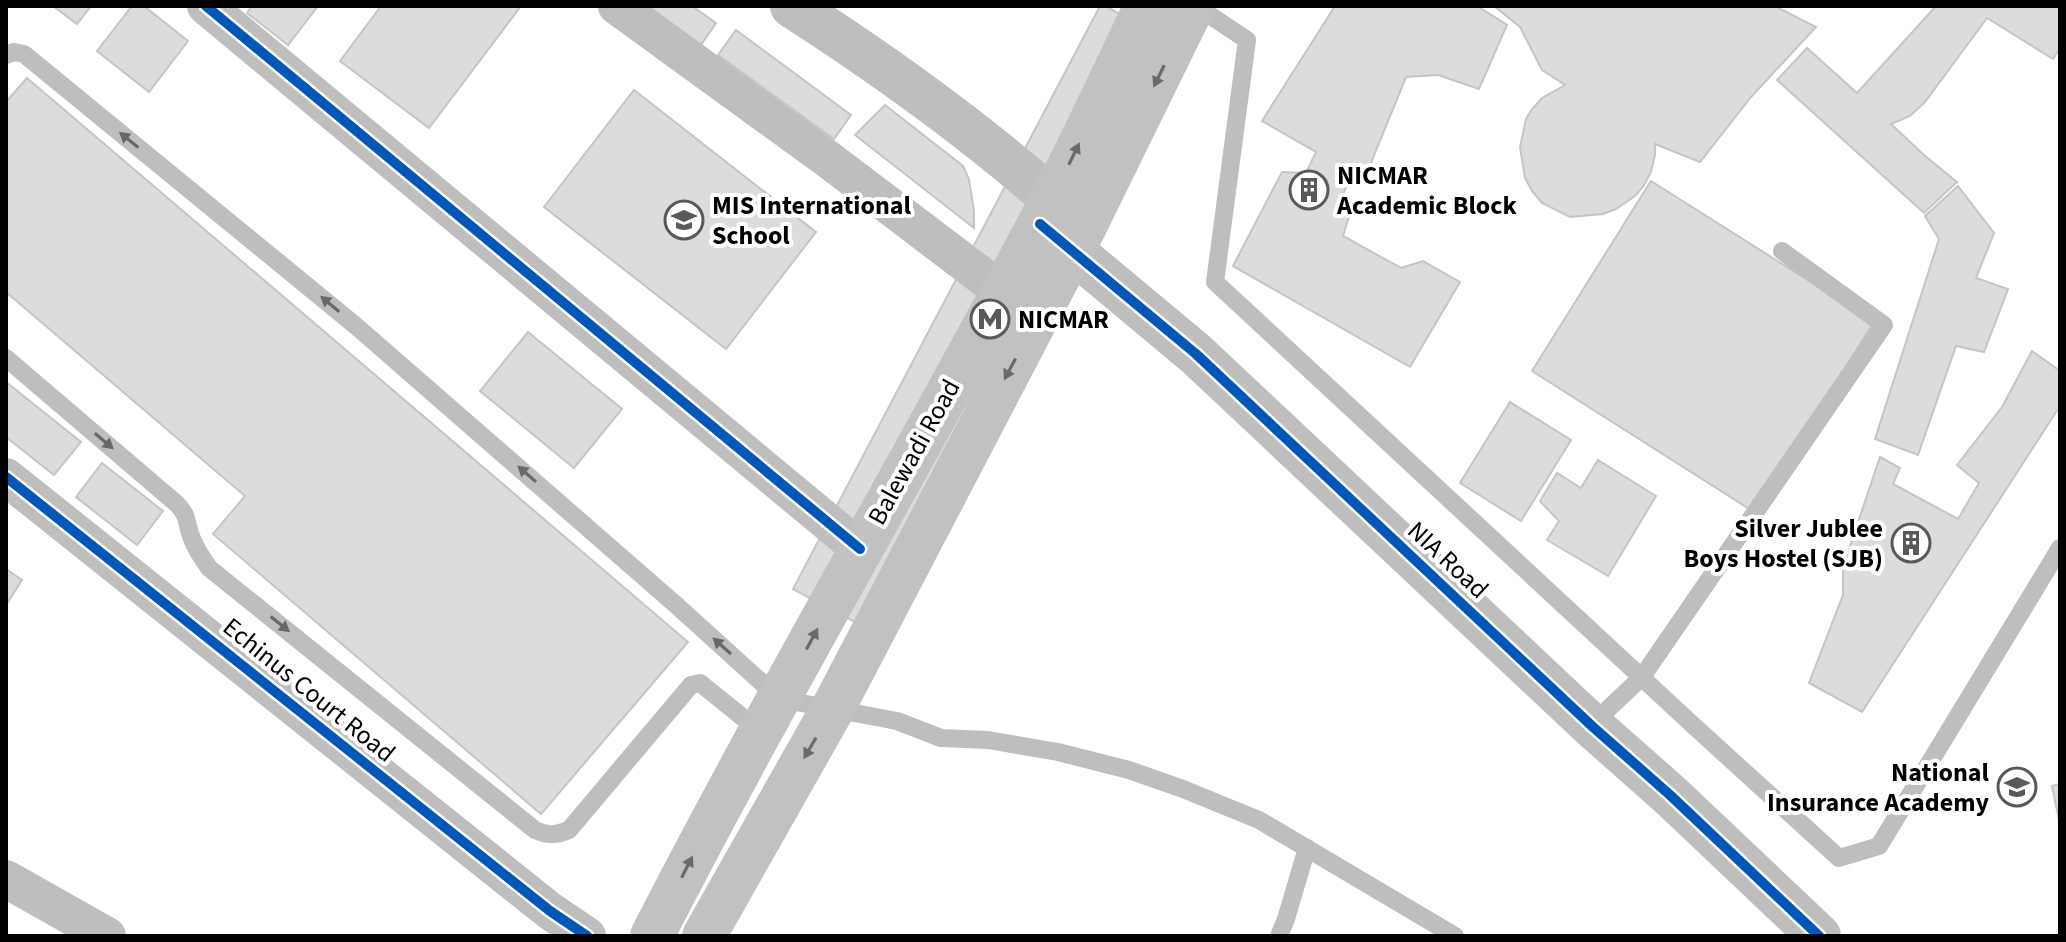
<svg xmlns="http://www.w3.org/2000/svg" width="2066" height="942" font-family="'Source Sans 3',sans-serif">
<style>
.building{fill:#dcdcdc;stroke:#c5c5c5;stroke-width:2}
.lines{fill:none;stroke-linecap:round;stroke-linejoin:round}
.service{stroke:#bebebe;stroke-width:18}
.minor{stroke:#bebebe;stroke-width:38}
.tertiary{stroke:#bebebe;stroke-width:44}
.secondary{stroke:#c1c1c1;stroke-width:44}
.cycleway-casing{stroke:#fff;stroke-width:15}
.cycleway{stroke:#0057b8;stroke-width:10}
.oneway{fill:#6a6a6a}
.oneway2{fill:#686868}
.labels{text-anchor:middle;dominant-baseline:central;stroke-width:8;stroke-linejoin:round;paint-order:stroke}
.poi-label{font-size:26px;font-weight:bold;fill:#000;stroke:#fff;text-anchor:start}
.street-label{font-size:26px;fill:#000;stroke:#fff}
</style>
<rect width="100%" height="100%" fill="#fff"/>
<g class="building">
<polygon points="53,6 91,6 77,24"/>
<polygon points="132,6 144,6 188,41 149,92 97,51"/>
<polygon points="252,6 318,6 288,45 247,13"/>
<polygon points="381,6 521,6 429,128 340,61"/>
<polygon points="645,6 692,6 716,23 701,45"/>
<polygon points="1100,6 1105,6 1188,50 879,635 793,589"/>
<polygon points="1335,6 1477,6 1507,25 1479,89 1438,75 1406,77 1364,180 1350,177 1341,200 1350,214 1343,236 1401,268 1423,261 1460,282 1410,367 1233,266 1282,172 1306,173 1316,152 1262,121"/>
<polygon points="1494,6 1775,6 1816,27 1751,97 1700,162 1655,144 1655,155 1651,172 1643,187 1635,196 1616,209 1603,214 1570,217 1542,203 1532,191 1525,178 1520,147 1526,119 1532,109 1542,98 1565,85 1542,70 1520,27"/>
<polygon points="1936,6 2058,6 2060,7 2060,48 2053,59 1987,18 1925,102 1910,116 1891,124 1924,155 1957,182 1924,213 1777,80 1807,48 1857,93"/>
<polygon points="736,30 851,115 834,139 718,55"/>
<polygon points="27,78 688,642 541,814 213,534 245,496 6,292 6,102"/>
<polygon points="634,90 816,232 726,349 544,207"/>
<polygon points="885,105 963,166 969,179 974,211 974,228 855,135"/>
<polygon points="1651,181 1874,322 1754,512 1532,371"/>
<polygon points="1958,186 1994,233 1976,278 2008,289 1984,352 1956,346 1918,455 1875,439 1939,239 1925,216"/>
<polygon points="528,332 622,409 574,468 480,391"/>
<polygon points="2032,351 2060,371 2060,406 1862,712 1809,683 1843,595 1843,567 1880,457 1900,468 1893,484 1958,519 1979,483 1957,465 2002,407"/>
<polygon points="6,382 81,442 54,475 6,437"/>
<polygon points="1510,402 1571,440 1521,521 1460,483"/>
<polygon points="1598,460 1656,496 1608,576 1547,540 1559,521 1540,501 1557,473 1581,488"/>
<polygon points="102,463 163,511 137,545 76,497"/>
<polygon points="6,569 22,580 6,605"/>
<polygon points="2060,784 2060,825 2052,786"/>
</g>
<g class="lines">
<g class="service">
<polyline points="1196,6 1247,40 1215,282 1694,726 1839,858 1879,846 2060,548"/>
<polyline points="6,55 14,52 24,54 356,326 675,604 780,699 897,721 941,738 988,740 1058,752 1129,770 1183,789 1259,820 1455,936"/>
<path d="M6 358 177 504C189 518 185 518 190 533 194 547 201 556 209 568L535 830C549 836 556 835 569 830L691 685 700 683 761 732"/>
<polyline points="1593,727 1608,709 1642,677 1884,325 1782,251"/>
<polyline points="1279,936 1286,919 1307,848"/>
</g>
<g class="minor">
<polyline points="206,6 860,549"/>
<polyline points="617,6 829,160 1003,292"/>
<polyline points="6,477 550,911 587,936"/>
<polyline points="6,879 107,936"/>
</g>
<g class="tertiary">
<path d="M792 6C893 71 991 142 1079 223"/>
<polyline points="1045,228 1196,354 1593,727 1670,795 1819,936"/>
</g>
<g class="secondary">
<path d="M652 936C777 692 917 456 1045 213 1081 145 1113 75 1146 6"/>
<polyline points="704,936 832,710 1084,228 1193,6"/>
</g>
<g class="cycleway-casing">
<g id="cycleway">
<polyline points="206,6 860,549"/>
<polyline points="1040,224 1196,354 1593,727 1670,795 1819,936"/>
<polyline points="6,477 550,911 587,936"/>
</g>
</g>
<use href="#cycleway" class="cycleway"/>
</g>
<defs><path id="oneway-solid" d="M-6-.8H1V-3.2L6.5 0L1 3.2V.8H-6Z" transform="scale(2)"/></defs>
<g class="oneway">
<use href="#oneway-solid" transform="translate(1159 76) rotate(116)"/>
<use href="#oneway-solid" transform="translate(1074 154) rotate(-64)"/>
<use href="#oneway-solid" transform="translate(1010 369) rotate(118)"/>
<use href="#oneway-solid" transform="translate(812 639) rotate(-62)"/>
<use href="#oneway-solid" transform="translate(810 748) rotate(120)"/>
<use href="#oneway-solid" transform="translate(687 867) rotate(-63)"/>
</g>
<g class="oneway2">
<use href="#oneway-solid" transform="translate(129 140) rotate(-141)"/>
<use href="#oneway-solid" transform="translate(330 304) rotate(-140)"/>
<use href="#oneway-solid" transform="translate(104 441) rotate(40)"/>
<use href="#oneway-solid" transform="translate(527 474) rotate(-139)"/>
<use href="#oneway-solid" transform="translate(280 624) rotate(39)"/>
<use href="#oneway-solid" transform="translate(722 646) rotate(-138)"/>
</g>
<defs>
<g id="building-ring" transform="scale(2)"><circle r="9.5" fill="#fff" stroke="#595959" stroke-width="1.5"/><path d="M-4-6H4V6H1V3H-1V6H-4ZM-2.5-4.3h1.7v1.8h-1.7ZM.8-4.3h1.7v1.8H.8ZM-2.5-1h1.7V.8h-1.7ZM.8-1h1.7V.8H.8Z" fill="#595959"/></g>
<g id="university-ring" transform="scale(2)"><circle r="9.5" fill="#fff" stroke="#595959" stroke-width="1.5"/><path d="M0-5L7-2L0 1L-7-2ZM-4 1L0 2.5L4 1V4Q0 6-4 4Z" fill="#595959"/></g>
<g id="metro-ring" transform="scale(2)"><circle r="9.5" fill="#fff" stroke="#595959" stroke-width="1.5"/><path d="M-5.5 5V-5H-3L0 0L3-5H5.5V5H3V-.5L0 4L-3-.5V5Z" fill="#595959"/></g>
</defs>
<g fill-rule="evenodd">
<use href="#building-ring" x="1309" y="190"/>
<use href="#university-ring" x="684" y="220"/>
<use href="#metro-ring" x="990" y="319"/>
<use href="#building-ring" x="1911" y="543"/>
<use href="#university-ring" x="2017" y="787"/>
</g>
<g class="labels">
<g class="poi-label">
<text x="1337" y="175">NICMAR<tspan x="1337" dy="30">Academic Block</tspan></text>
<text x="712" y="205">MIS International<tspan x="712" dy="30">School</tspan></text>
<text x="1018" y="319">NICMAR</text>
<text x="1883" y="528" text-anchor="end">Silver Jublee<tspan x="1883" dy="30">Boys Hostel (SJB)</tspan></text>
<text x="1989" y="772" text-anchor="end">National<tspan x="1989" dy="30">Insurance Academy</tspan></text>
</g>
<g class="street-label">
<text transform="translate(914 452) rotate(-61)">Balewadi Road</text>
<text transform="translate(1448 560) rotate(43)">NIA Road</text>
<text transform="translate(309 690) rotate(39)">Echinus Court Road</text>
</g>
</g>
<rect width="2066" height="942" fill="none" stroke="#000000" stroke-width="16"/>
</svg>
